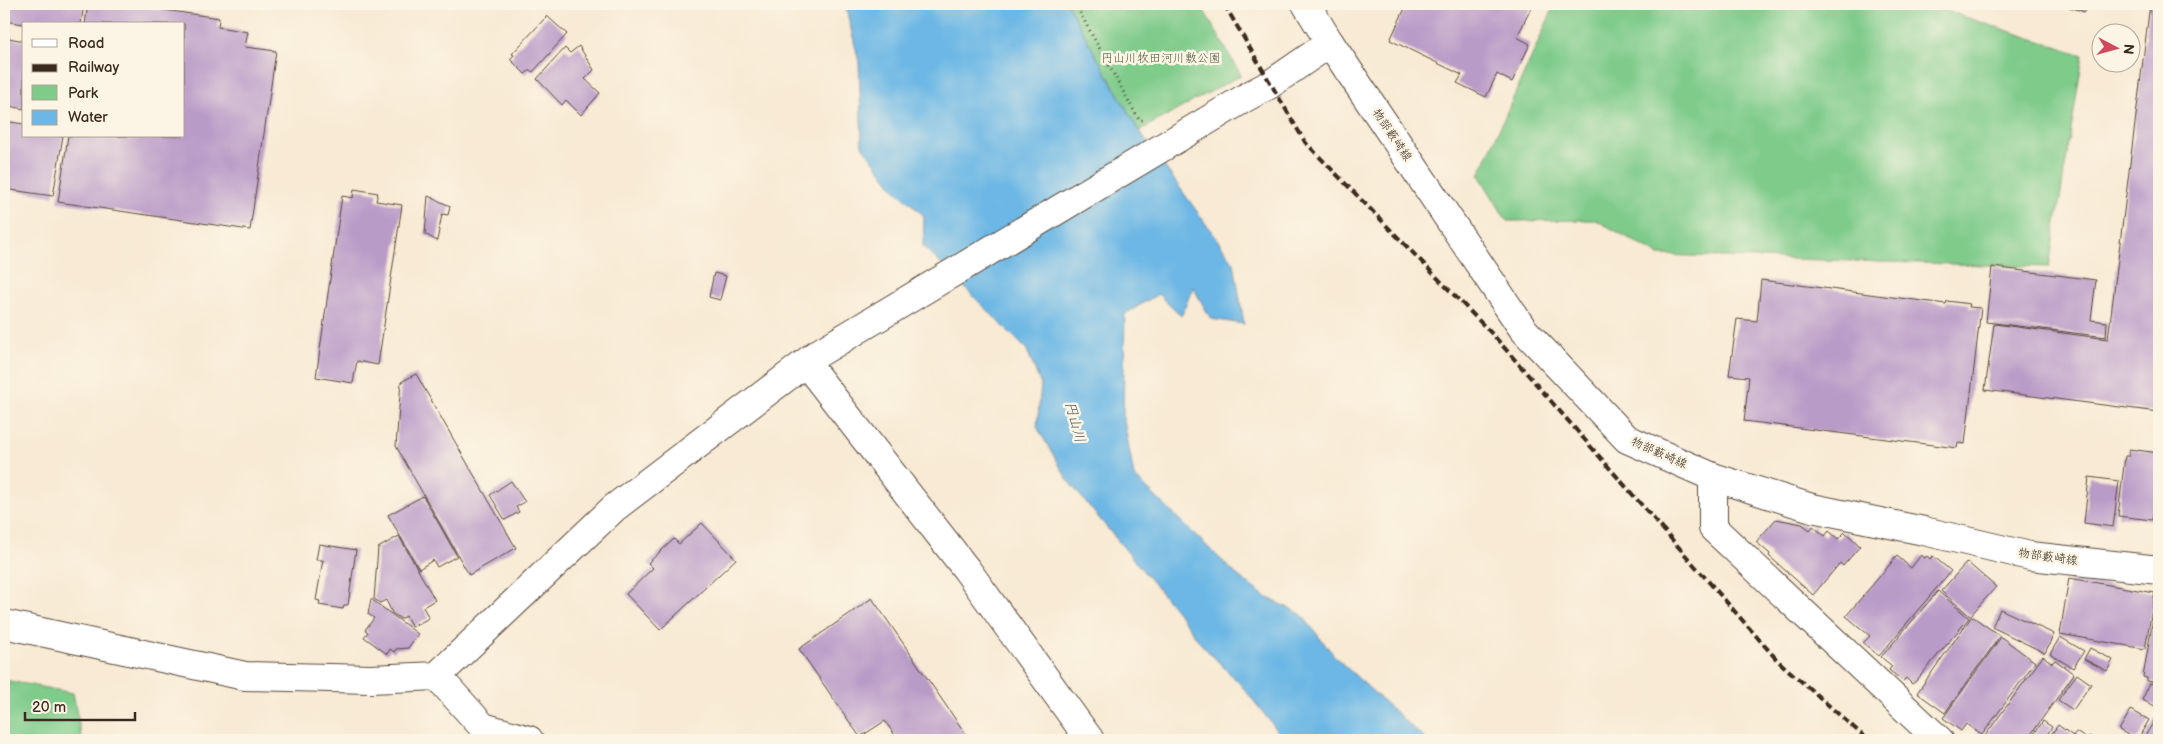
<svg xmlns="http://www.w3.org/2000/svg" width="2163" height="744" font-family="'Balsamiq Sans','Klee One',sans-serif">
<style>
.green{fill:#7ecb8a;stroke:#5c7a54}
.water{fill:#6cb7e5;stroke:#547082}
.building{fill:#b99bc8}
.lines{fill:none;stroke-linecap:round;stroke-linejoin:round}
.minor-casing{stroke:#574739;stroke-width:30}
.tertiary-casing{stroke:#574739;stroke-width:30}
.secondary-casing{stroke:#574739;stroke-width:30}
.path{stroke:#574739;stroke-width:3;stroke-dasharray:1 4;stroke-linecap:butt}
.minor{stroke:#fff;stroke-width:28}
.tertiary{stroke:#fff;stroke-width:28}
.secondary{stroke:#fff;stroke-width:28}
.rail{stroke:#3b2a1e;stroke-width:4;stroke-dasharray:8 4;stroke-linecap:butt}
.labels{text-anchor:middle;dominant-baseline:central;stroke-width:5;stroke-linejoin:round;paint-order:stroke}
.park-label{font-size:12px;fill:#4f5a3e;stroke:#fcf5e5}
.street-label{font-size:12px;fill:#3b2a1e;stroke:#fcf5e5}
.water-label{font-size:14px;font-style:italic;fill:#4a545a;stroke:#fcf5e5}
</style>
<rect width="100%" height="100%" fill="#fcf5e5"/>
<filter id="ink" filterUnits="userSpaceOnUse"><feTurbulence type="fractalNoise" baseFrequency=".02" numOctaves="2"/><feDisplacementMap in="SourceGraphic" scale="10" xChannelSelector="R" yChannelSelector="G"/><feConvolveMatrix kernelMatrix="1 2 1 2 8 2 1 2 1" color-interpolation-filters="sRGB"/></filter>
<filter id="wash" filterUnits="userSpaceOnUse"><feTurbulence type="fractalNoise" baseFrequency=".0096" numOctaves="4" result="noise"/><feDisplacementMap in="SourceGraphic" scale="20" xChannelSelector="R" yChannelSelector="G"/><feGaussianBlur stdDeviation="1.12" result="paint"/><feColorMatrix in="noise" values="0 0 0 0 0 0 0 0 0 0 0 0 0 0 0 0 0 1.4 0 .05"/><feComposite in="paint" operator="in"/></filter>
<g filter="url(#wash)">
<rect width="100%" height="100%" fill="#f8ead4"/>
<g class="green">
<polygon points="1067,4 1200,4 1241,75 1139,131"/>
<polygon points="1555,4 1925,4 2083,55 2049,267 1659,255 1596,220 1507,221 1479,175"/>
<polygon points="4,680 73,693 82,740 4,740"/>
</g>
<polygon class="water" points="845,4 1067,4 1139,131 1234,263 1244,324 1211,319 1193,287 1181,316 1158,294 1125,314 1123,415 1134,476 1237,575 1264,596 1301,614 1336,658 1426,740 1285,740 1241,685 1201,644 1179,614 1069,482 1037,427 1041,385 1027,350 923,246 924,216 894,188 862,146 859,62"/>
<g id="blocks">
<g class="building">
<polygon points="4,4 84,4 81,24 24,24 4,21"/>
<polygon points="88,4 123,4 219,18 218,27 248,32 245,47 276,51 250,230 58,202 68,136 184,136 184,24 85,24"/>
<polygon points="1407,4 1533,4 1517,37 1530,44 1512,82 1497,74 1486,97 1457,83 1462,75 1390,40"/>
<polygon points="2060,4 2088,4 2085,12"/>
<polygon points="2150,4 2159,4 2159,412 1985,390 1994,324 2108,339"/>
<polygon points="547,16 567,34 533,72 530,70 525,74 510,59 514,55 512,54"/>
<polygon points="4,37 24,41 24,109 4,105"/>
<polygon points="579,46 594,70 585,79 600,93 581,115 566,100 562,105 537,79 565,48 570,53"/>
<polygon points="4,121 24,124 24,136 63,136 53,196 4,189"/>
<polygon points="354,189 378,193 376,201 402,205 378,365 357,361 353,383 316,377 342,196 353,198"/>
<polygon points="428,196 450,206 448,215 442,214 437,241 425,234"/>
<polygon points="1992,267 2096,280 2091,320 2107,322 2106,337 1986,322"/>
<polygon points="714,273 726,276 720,300 709,297"/>
<polygon points="1761,280 1946,304 1947,301 1970,304 1969,307 1981,308 1965,444 1958,443 1957,448 1744,421 1749,377 1729,375 1737,319 1757,321"/>
<polygon points="416,374 516,548 469,575 396,446 401,382"/>
<polygon points="2129,449 2159,453 2159,515 2153,514 2152,520 2118,516 2125,456 2129,456"/>
<polygon points="2089,477 2119,481 2113,527 2084,523"/>
<polygon points="511,481 525,502 516,507 519,512 505,520 490,495"/>
<polygon points="423,496 457,556 437,567 433,560 419,569 388,515"/>
<polygon points="1776,519 1802,524 1810,530 1813,526 1825,536 1829,531 1838,539 1845,532 1860,546 1843,566 1840,563 1813,595 1769,556 1770,554 1756,542"/>
<polygon points="702,523 736,559 660,630 626,594 653,568 648,563 674,539 679,544"/>
<polygon points="399,536 435,600 423,607 429,618 412,627 406,616 401,619 392,613 386,600 380,603 374,599 378,548"/>
<polygon points="319,544 356,550 348,605 344,605 343,609 319,605 320,601 316,600 323,560 316,560"/>
<polygon points="1921,555 1925,558 1927,556 1930,559 1933,556 1951,571 1879,656 1863,643 1870,636 1846,616 1897,556 1911,568"/>
<polygon points="1967,562 1996,587 1970,616 1941,591"/>
<polygon points="2069,578 2155,593 2145,649 2060,634"/>
<polygon points="1938,591 1969,618 1916,681 1912,684 1906,678 1903,681 1889,670 1892,666 1881,657"/>
<polygon points="2157,595 2159,595 2159,683 2147,681 2147,678 2143,677"/>
<polygon points="872,598 969,739 967,740 898,740 885,721 860,737 799,649"/>
<polygon points="371,599 418,634 408,648 396,649 394,652 390,649 387,654 364,637 368,632 365,630 374,618 368,614"/>
<polygon points="2000,609 2054,634 2045,653 1992,627"/>
<polygon points="1972,616 2000,636 1945,713 1917,693"/>
<polygon points="2001,637 2035,662 1982,735 1966,724 1961,731 1943,718"/>
<polygon points="2060,637 2084,651 2073,668 2050,654"/>
<polygon points="2090,648 2113,660 2107,671 2084,659"/>
<polygon points="2043,656 2052,663 2055,660 2074,674 2027,740 1982,740"/>
<polygon points="2077,674 2091,684 2073,710 2058,700"/>
<polygon points="2150,683 2159,687 2159,708 2142,700"/>
<polygon points="2131,710 2149,720 2137,740 2119,730"/>
<polygon points="2159,712 2159,740 2143,740"/>
<polygon points="2043,721 2052,727 2048,733 2051,735 2058,725 2073,736 2076,732 2087,739 2089,736 2095,740 2030,740"/>
</g>
</g>
</g>
<g filter="url(#ink)">
<use href="#blocks" fill-opacity="0" stroke="#574739" stroke-width="1"/>
<g class="lines">
<g class="minor-casing">
<g id="minor">
<polyline points="1250,95 1269,85 1330,43"/>
<polyline points="806,363 967,570 1090,740"/>
<polyline points="1713,477 1713,528 1939,740"/>
<polyline points="437,676 483,727 529,740"/>
</g>
</g>
<g class="tertiary-casing">
<polyline id="tertiary" points="4,624 245,676 371,679 437,676 614,508 817,354 1250,95"/>
</g>
<g class="secondary-casing">
<polyline id="secondary" points="1306,4 1330,43 1523,329 1627,439 1713,477 1812,508 1924,531 2030,556 2159,570"/>
</g>
<polyline class="path" points="1075,4 1139,120 1144,120"/>
<use href="#minor" class="minor"/>
<use href="#tertiary" class="tertiary"/>
<use href="#secondary" class="secondary"/>
<polyline class="rail" points="1224,4 1305,142 1495,337 1778,661 1868,740"/>
</g>
</g>
<g class="labels">
<g class="park-label">
<text x="1161" y="58">円山川牧田河川敷公園</text>
</g>
<g class="street-label">
<text transform="translate(1392 135) rotate(56)">物部藪崎線</text>
<text transform="translate(1659 453) rotate(24)">物部藪崎線</text>
<text transform="translate(2048 557) rotate(8)">物部藪崎線</text>
</g>
<g class="water-label">
<text transform="translate(1075 422) rotate(74)">円山川</text>
</g>
</g>
<rect width="2163" height="744" fill="none" stroke="#fcf5e5" stroke-width="20"/>
<rect x="22" y="22" width="162" height="115" fill="#fcf5e5" stroke="#afa495"/>
<rect x="32" y="39" width="25" height="8" fill="#ffffff" stroke="#afa495"/>
<text x="68" y="48" font-size="15" fill="#3b2a1e">Road</text>
<rect x="32" y="64" width="25" height="8" fill="#3b2a1e" stroke="#afa495"/>
<text x="68" y="72" font-size="15" fill="#3b2a1e">Railway</text>
<rect x="32" y="85" width="25" height="15" fill="#7ecb8a" stroke="#afa495"/>
<text x="68" y="98" font-size="15" fill="#3b2a1e">Park</text>
<rect x="32" y="110" width="25" height="15" fill="#6cb7e5" stroke="#afa495"/>
<text x="68" y="122" font-size="15" fill="#3b2a1e">Water</text>
<g transform="translate(2116 48) rotate(96)"><circle r="24" fill="#fcf5e5" stroke="#afa495"/>
<path d="M0-4L9 19L0 12L-9 19Z" fill="#d1495b"/>
<text y="-8" font-size="14" font-weight="bold" text-anchor="middle" fill="#3b2a1e">N</text>
</g>
<path d="M25 712v8h110v-8" fill="none" stroke="#3b2a1e" stroke-width="2.5"/>
<text x="32" y="712" font-size="15" fill="#3b2a1e" stroke="#fcf5e5" stroke-width="4" paint-order="stroke">20 m</text>
</svg>
